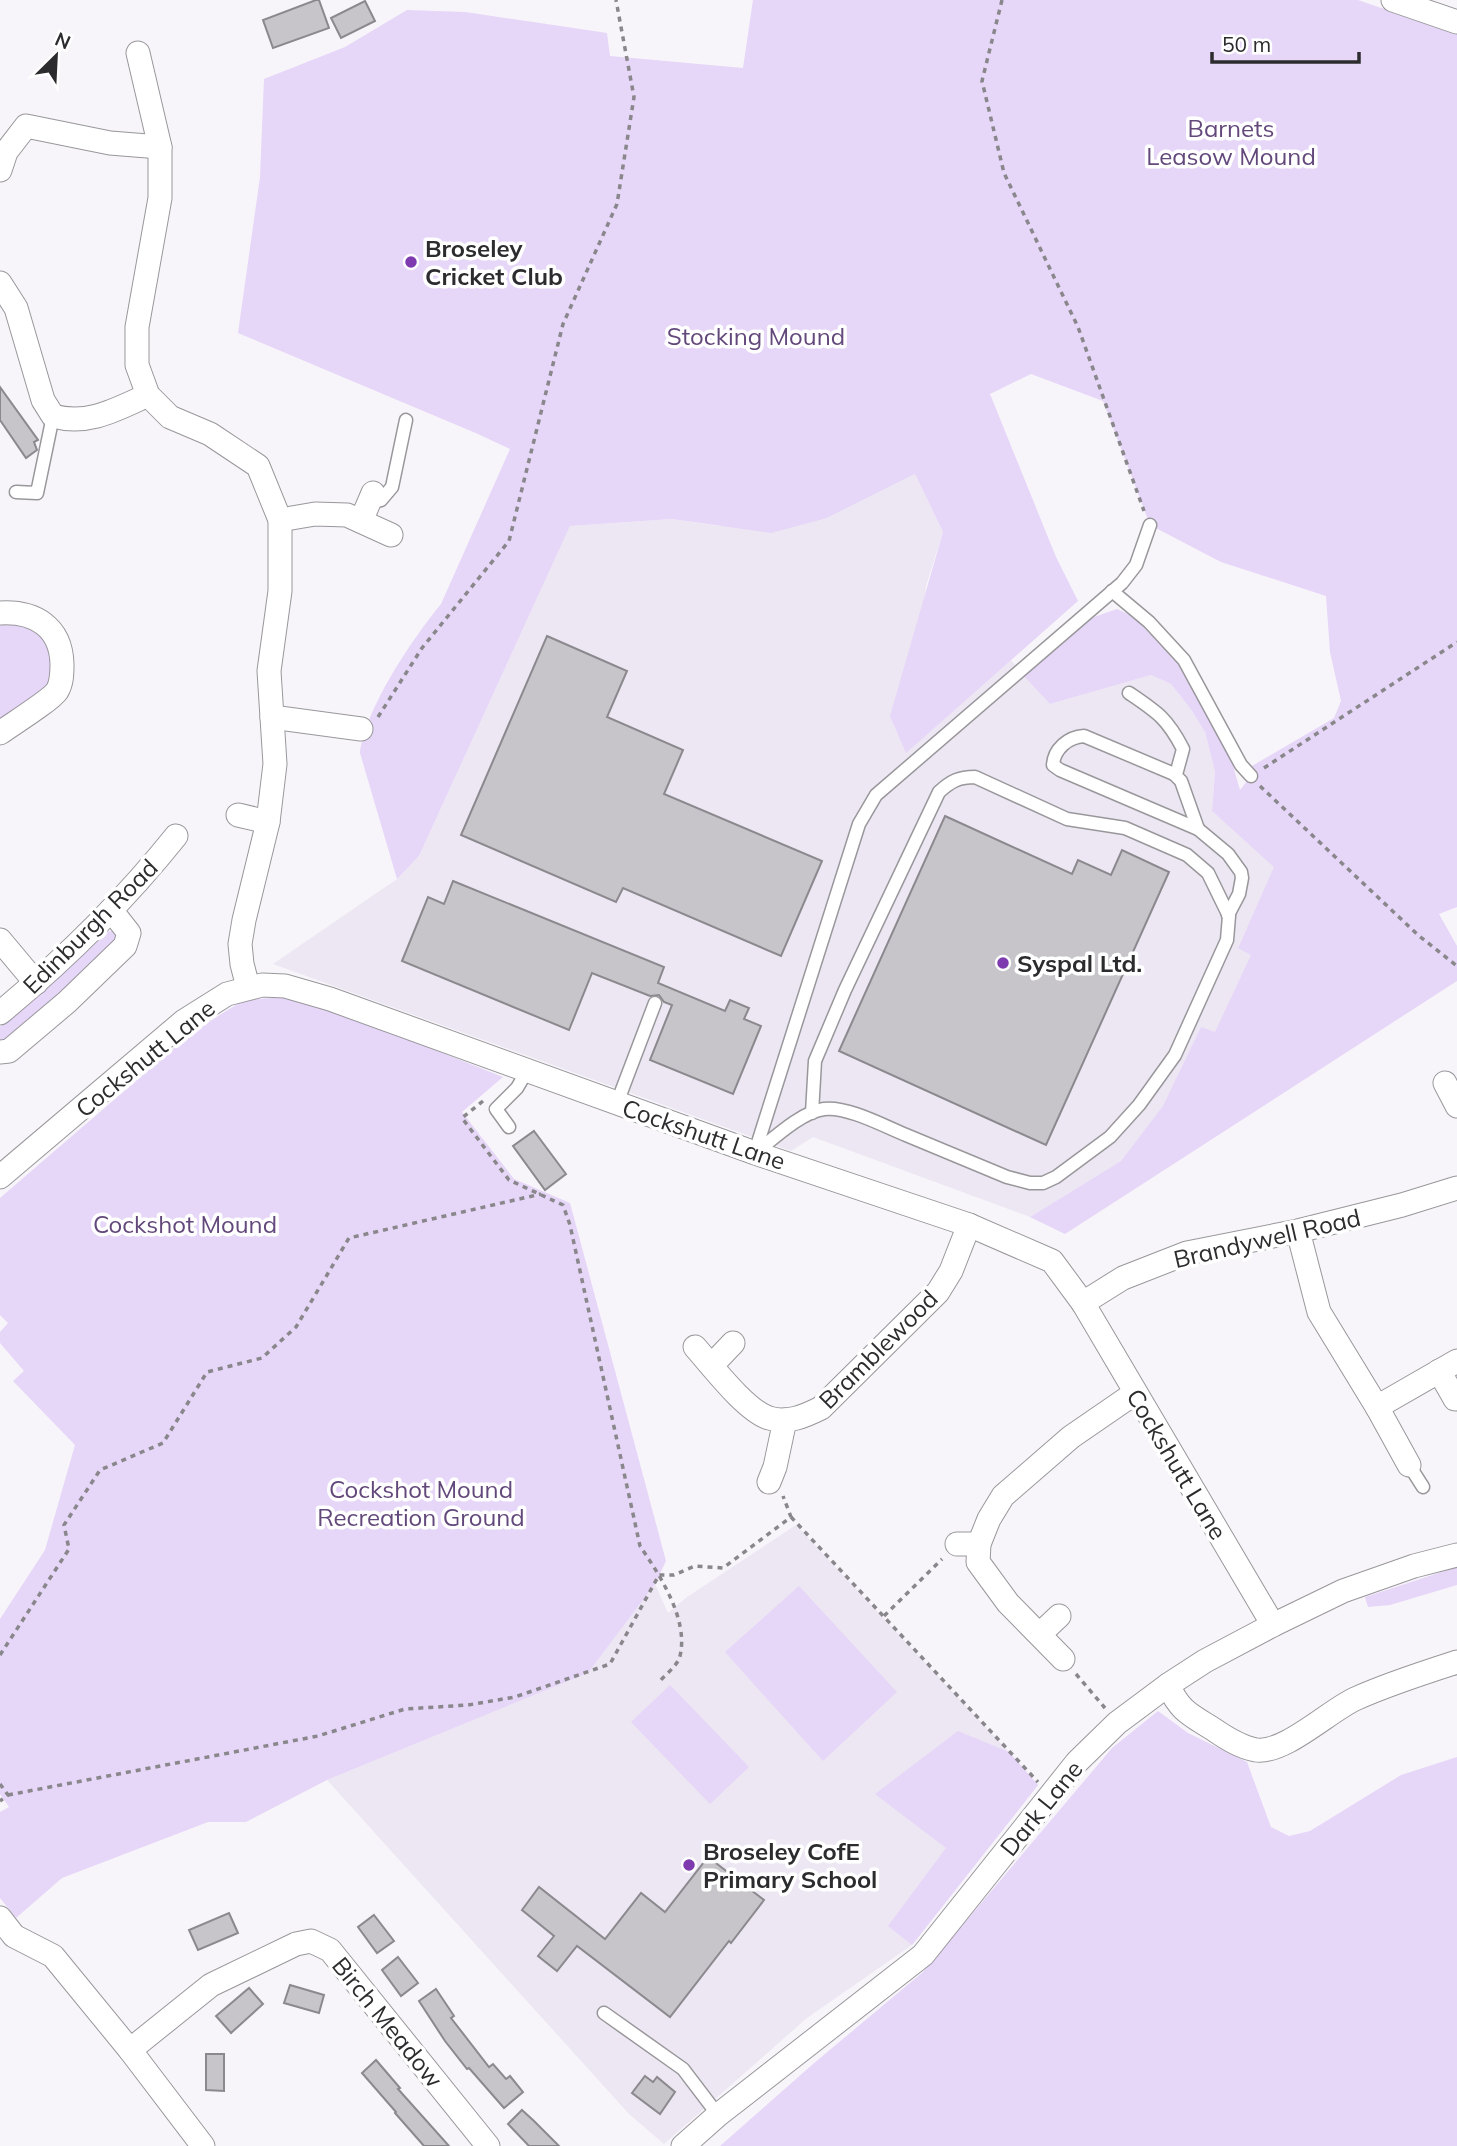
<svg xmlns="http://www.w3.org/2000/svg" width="1457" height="2146" font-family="Mulish,sans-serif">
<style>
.built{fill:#ede7f3}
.green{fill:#e6d6f8}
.building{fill:#c7c5ca;stroke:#8b898e;stroke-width:2}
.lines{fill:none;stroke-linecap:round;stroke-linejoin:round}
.lane-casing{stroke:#99979b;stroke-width:15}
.street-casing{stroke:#99979b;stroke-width:25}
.path{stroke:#89878b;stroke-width:3.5;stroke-dasharray:5 5;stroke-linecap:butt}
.lane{stroke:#fff;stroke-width:12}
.street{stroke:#fff;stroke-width:23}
.poi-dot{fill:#7d3baf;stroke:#fff;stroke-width:2.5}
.labels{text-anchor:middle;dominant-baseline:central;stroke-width:7;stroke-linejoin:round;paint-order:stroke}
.park-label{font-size:24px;fill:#63487b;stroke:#fff}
.poi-label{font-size:24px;font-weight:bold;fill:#2c2b2d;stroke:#fff;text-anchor:start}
.street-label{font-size:24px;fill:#2c2b2d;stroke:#fff}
</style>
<rect width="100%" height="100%" fill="#f7f5fa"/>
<g class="built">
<polygon points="915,474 943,532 926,586 906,752 1011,660 1050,704 1151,675 1171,684 1190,708 1205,732 1215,772 1212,811 1275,867 1238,947 1252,954 1215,1033 1201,1027 1164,1106 1121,1161 1030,1217 813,1137 791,1151 273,964 397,879 419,856 570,526 672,519 718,526 827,518"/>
<polygon points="796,1525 1009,1752 1038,1785 912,1945 807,2018 664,2144 629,2114 327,1780 588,1673 655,1584 668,1613 687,1597"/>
</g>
<g class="green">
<path d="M753 0H1358L1457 34V907L1439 914 1457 946V981L1065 1234 1030 1217 1121 1161 1163 1106 1201 1027 1215 1032 1251 955 1238 948 1274 867 1212 811 1215 772 1205 732 1190 708 1171 684 1151 675 1050 704 1023 675 1094 617 1117 609 1134 617 1178 664 1199 696 1231 759 1240 790 1251 776 1252 766 1334 718 1341 701 1330 652 1326 596 1221 562 1150 525 1103 401 1031 374 990 394 1056 557 1078 601 906 753 890 716 943 532 915 474 827 518 771 533 672 519 570 526 419 856 397 879 360 753C365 709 413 638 441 604L510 449 478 434 238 333 260 177 264 79 345 47 407 10 465 12 607 33 610 56 743 68Z"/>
<path d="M5 622C13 623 25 624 32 627 53 637 58 676 42 691 31 702 13 710 0 719V623Z"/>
<polygon points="112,931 116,937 115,942 10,1040 0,1044 0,1027 103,932"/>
<polygon points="299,996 503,1077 462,1112 514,1179 570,1203 666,1561 655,1584 588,1673 327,1780 246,1822 208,1822 62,1878 16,1918 0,1898 0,1812 9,1807 0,1794 0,1619 45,1550 75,1445 13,1381 24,1371 0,1343 0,1332 8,1323 0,1315 0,1198 194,1031 244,1000"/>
<polygon points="1457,1567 1457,1585 1390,1605 1368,1607 1365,1597"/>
<polygon points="799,1586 897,1692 823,1761 725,1652"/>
<polygon points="670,1685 749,1767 710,1804 631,1722"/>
<polygon points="1158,1711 1188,1733 1247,1762 1271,1827 1289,1836 1310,1831 1401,1775 1457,1757 1457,2146 720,2146 813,2064 923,1972 1112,1748"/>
<polygon points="958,1731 1009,1752 1038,1785 912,1945 888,1926 946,1848 875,1794"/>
</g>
<g class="building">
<polygon points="316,0 319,0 329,28 273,48 263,20"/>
<polygon points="365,1 375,21 341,38 331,18"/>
<polygon points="0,387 38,440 34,442 37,450 26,458 0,420"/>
<polygon points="547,636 627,671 607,717 683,750 664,794 822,861 781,956 623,888 616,902 461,835"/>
<polygon points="945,816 1072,874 1078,860 1111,875 1122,850 1169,872 1046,1145 839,1051"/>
<polygon points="453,881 664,967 658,983 725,1011 730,1000 749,1008 744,1019 761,1026 733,1094 650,1060 672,1005 664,1002 659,995 650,996 592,973 569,1030 402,961 428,897 444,904"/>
<polygon points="534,1131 566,1174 545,1190 513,1146"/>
<polygon points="708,1857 764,1900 731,1943 729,1941 670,2017 577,1946 557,1971 538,1956 554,1936 522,1910 539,1887 605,1939 641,1893 665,1912"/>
<polygon points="229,1913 238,1933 198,1950 189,1930"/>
<polygon points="374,1915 394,1941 377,1953 358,1927"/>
<polygon points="398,1957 418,1983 401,1996 382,1970"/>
<polygon points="290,1985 324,1995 319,2013 284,2003"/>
<polygon points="249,1988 263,2004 231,2033 216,2016"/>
<polygon points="436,1989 454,2016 451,2018 489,2067 493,2064 506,2079 510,2076 523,2092 504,2108 469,2068 467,2069 445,2041 419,2001"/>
<polygon points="206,2054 224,2054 224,2091 206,2090"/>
<polygon points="376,2060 400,2088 398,2089 449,2146 424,2146 395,2113 396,2112 362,2073"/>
<polygon points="645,2076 653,2082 657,2077 675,2092 660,2114 632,2093"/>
<polygon points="522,2110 534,2121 559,2146 529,2146 508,2124"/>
</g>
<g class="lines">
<g class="lane-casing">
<g id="lane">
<polyline points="16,492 37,493 53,416"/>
<polyline points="370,502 381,500 392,487 406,420"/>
<polyline points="1112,591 1149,622 1184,660 1241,765 1251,776"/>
<path d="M1129 693C1157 712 1167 718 1183 749L1177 771 1174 774 1084 736C1068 737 1054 749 1053 765L1060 770 1198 829 1228 854 1241 872 1242 878 1239 894 1228 915"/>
<polyline points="1174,774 1181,781 1198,829"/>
<polyline points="617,1103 655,1003"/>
<polyline points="509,1127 496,1109 517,1088 527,1071"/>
<polyline points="755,1152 859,824 876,795 1122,583 1136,565 1150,525"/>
<path d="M755 1153C773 1139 801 1112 824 1109 847 1106 884 1126 906 1135 940 1149 973 1163 1007 1177L1030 1183H1043L1056 1177 1110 1137 1139 1105 1175 1055 1227 940 1229 916 1208 873 1187 855 1125 828 1067 819 975 777C959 777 951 781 939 792L845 990 815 1061 812 1113"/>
<polyline points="1409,1465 1423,1487"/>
<polyline points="604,2013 683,2069 718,2115"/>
</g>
</g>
<g class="street-casing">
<g id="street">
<polyline points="1393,0 1457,22"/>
<polyline points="138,53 160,147 160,198 137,327 137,365 148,395 170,417 210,434 258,466 280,520 280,591 269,671 275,764 268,822 244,920 240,944 242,964 248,987"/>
<polyline points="0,170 6,152 26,126 110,143 160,147"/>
<path d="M0 283 16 308 43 400 53 416C88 426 117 409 148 395"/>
<polyline points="280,520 315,514 347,515 391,535"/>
<polyline points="361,521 373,493"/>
<path d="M0 613C35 611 61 627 62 664 62 673 62 683 57 691 51 700 11 725 0 733"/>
<polyline points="272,717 361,729"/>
<polyline points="238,815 268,822"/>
<polyline points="0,940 36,983"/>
<path d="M0 1013C64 960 124 901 176 836"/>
<polyline points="0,1052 9,1051 67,1002 125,946 129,933 111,910"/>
<polyline points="1445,1083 1457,1106"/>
<polyline points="0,1177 184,1021 227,994 262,985 285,986 330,999 755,1153 969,1225 1052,1261 1083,1303 1273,1625"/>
<polyline points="1298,1231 1319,1312 1377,1407 1409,1465"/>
<polyline points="1083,1303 1123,1278 1187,1253 1298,1231 1402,1205 1457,1188"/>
<path d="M695 1347C712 1366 746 1411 769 1418 787 1424 805 1416 821 1408L938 1292 951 1271 969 1225"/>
<polyline points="712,1365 733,1343"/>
<polyline points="1439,1371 1455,1399"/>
<polyline points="1377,1407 1457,1361"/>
<polyline points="769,1482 775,1467 785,1420"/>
<polyline points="957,1544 979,1544"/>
<polyline points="1040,1634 1059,1616"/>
<polyline points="1063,1659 1008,1603 978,1562 979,1544 989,1519 1003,1496 1071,1437 1135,1393"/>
<path d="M1168 1685C1180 1711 1189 1714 1213 1729 1226 1738 1240 1747 1256 1750 1284 1754 1329 1711 1355 1699 1388 1684 1423 1673 1457 1662"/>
<polyline points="0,1918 14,1936 53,1956 130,2050 203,2146"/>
<polyline points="130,2050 211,1985 296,1944 311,1941 330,1950 488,2146"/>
<polyline points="683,2146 718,2115 923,1955 1077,1762 1117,1723 1168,1685 1205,1661 1273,1625 1343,1591 1414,1566 1457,1555"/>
</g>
</g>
<g class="path">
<polyline points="1002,0 982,81 1004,173 1078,327 1144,511"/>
<polyline points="378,717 422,648 509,541 563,324 617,204 634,97 616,0"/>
<polyline points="1264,768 1457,642"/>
<polyline points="1260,786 1418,935 1457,966"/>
<path d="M483 1101 462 1118 509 1180 563 1205 570 1225 640 1546C659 1574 689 1619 680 1656 678 1665 666 1674 660 1681"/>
<polyline points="791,1517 1038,1782"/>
<polyline points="884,1616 942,1559"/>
<polyline points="0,1655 69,1549 64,1525 100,1470 163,1443 207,1372 262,1358 296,1327 349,1238 541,1194"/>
<polyline points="1076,1674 1105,1708"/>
<polyline points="0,1784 8,1795 0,1801"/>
<polyline points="8,1795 318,1736 405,1709 468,1705 515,1697 610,1664 659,1575 674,1575 695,1566 723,1568 791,1517 783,1496"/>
</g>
<use href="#lane" class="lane"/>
<use href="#street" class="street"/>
</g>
<g class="poi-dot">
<circle cx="411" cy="262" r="7"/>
<circle cx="1003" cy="963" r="7"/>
<circle cx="689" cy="1865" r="7"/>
</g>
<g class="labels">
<g class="park-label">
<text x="1231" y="128">Barnets<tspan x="1231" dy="28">Leasow Mound</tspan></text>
<text x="756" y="336">Stocking Mound</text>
<text x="185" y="1224">Cockshot Mound</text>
<text x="421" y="1489">Cockshot Mound<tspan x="421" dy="28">Recreation Ground</tspan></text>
</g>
<g class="poi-label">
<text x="425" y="248">Broseley<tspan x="425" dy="28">Cricket Club</tspan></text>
<text x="1017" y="963">Syspal Ltd.</text>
<text x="703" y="1851">Broseley CofE<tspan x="703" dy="28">Primary School</tspan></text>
</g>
<g class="street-label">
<text transform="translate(90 926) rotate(-45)">Edinburgh Road</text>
<text transform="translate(145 1058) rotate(-39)">Cockshutt Lane</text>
<text transform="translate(704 1134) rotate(19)">Cockshutt Lane</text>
<text transform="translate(1267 1238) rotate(-13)">Brandywell Road</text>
<text transform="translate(878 1349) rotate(-45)">Bramblewood</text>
<text transform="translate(1177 1464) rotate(59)">Cockshutt Lane</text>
<text transform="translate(1041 1808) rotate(-51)">Dark Lane</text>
<text transform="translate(388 2022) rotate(51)">Birch Meadow</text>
</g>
</g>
<g transform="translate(56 56) rotate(24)" stroke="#ffffff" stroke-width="5" paint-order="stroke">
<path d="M0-5L12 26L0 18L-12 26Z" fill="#2c2b2d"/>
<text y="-10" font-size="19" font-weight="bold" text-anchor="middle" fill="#2c2b2d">N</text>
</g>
<path d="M1212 52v10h147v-10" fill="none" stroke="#2c2b2d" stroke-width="3.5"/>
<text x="1222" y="52" font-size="21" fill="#2c2b2d" stroke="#ffffff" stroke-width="5" paint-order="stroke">50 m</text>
</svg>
